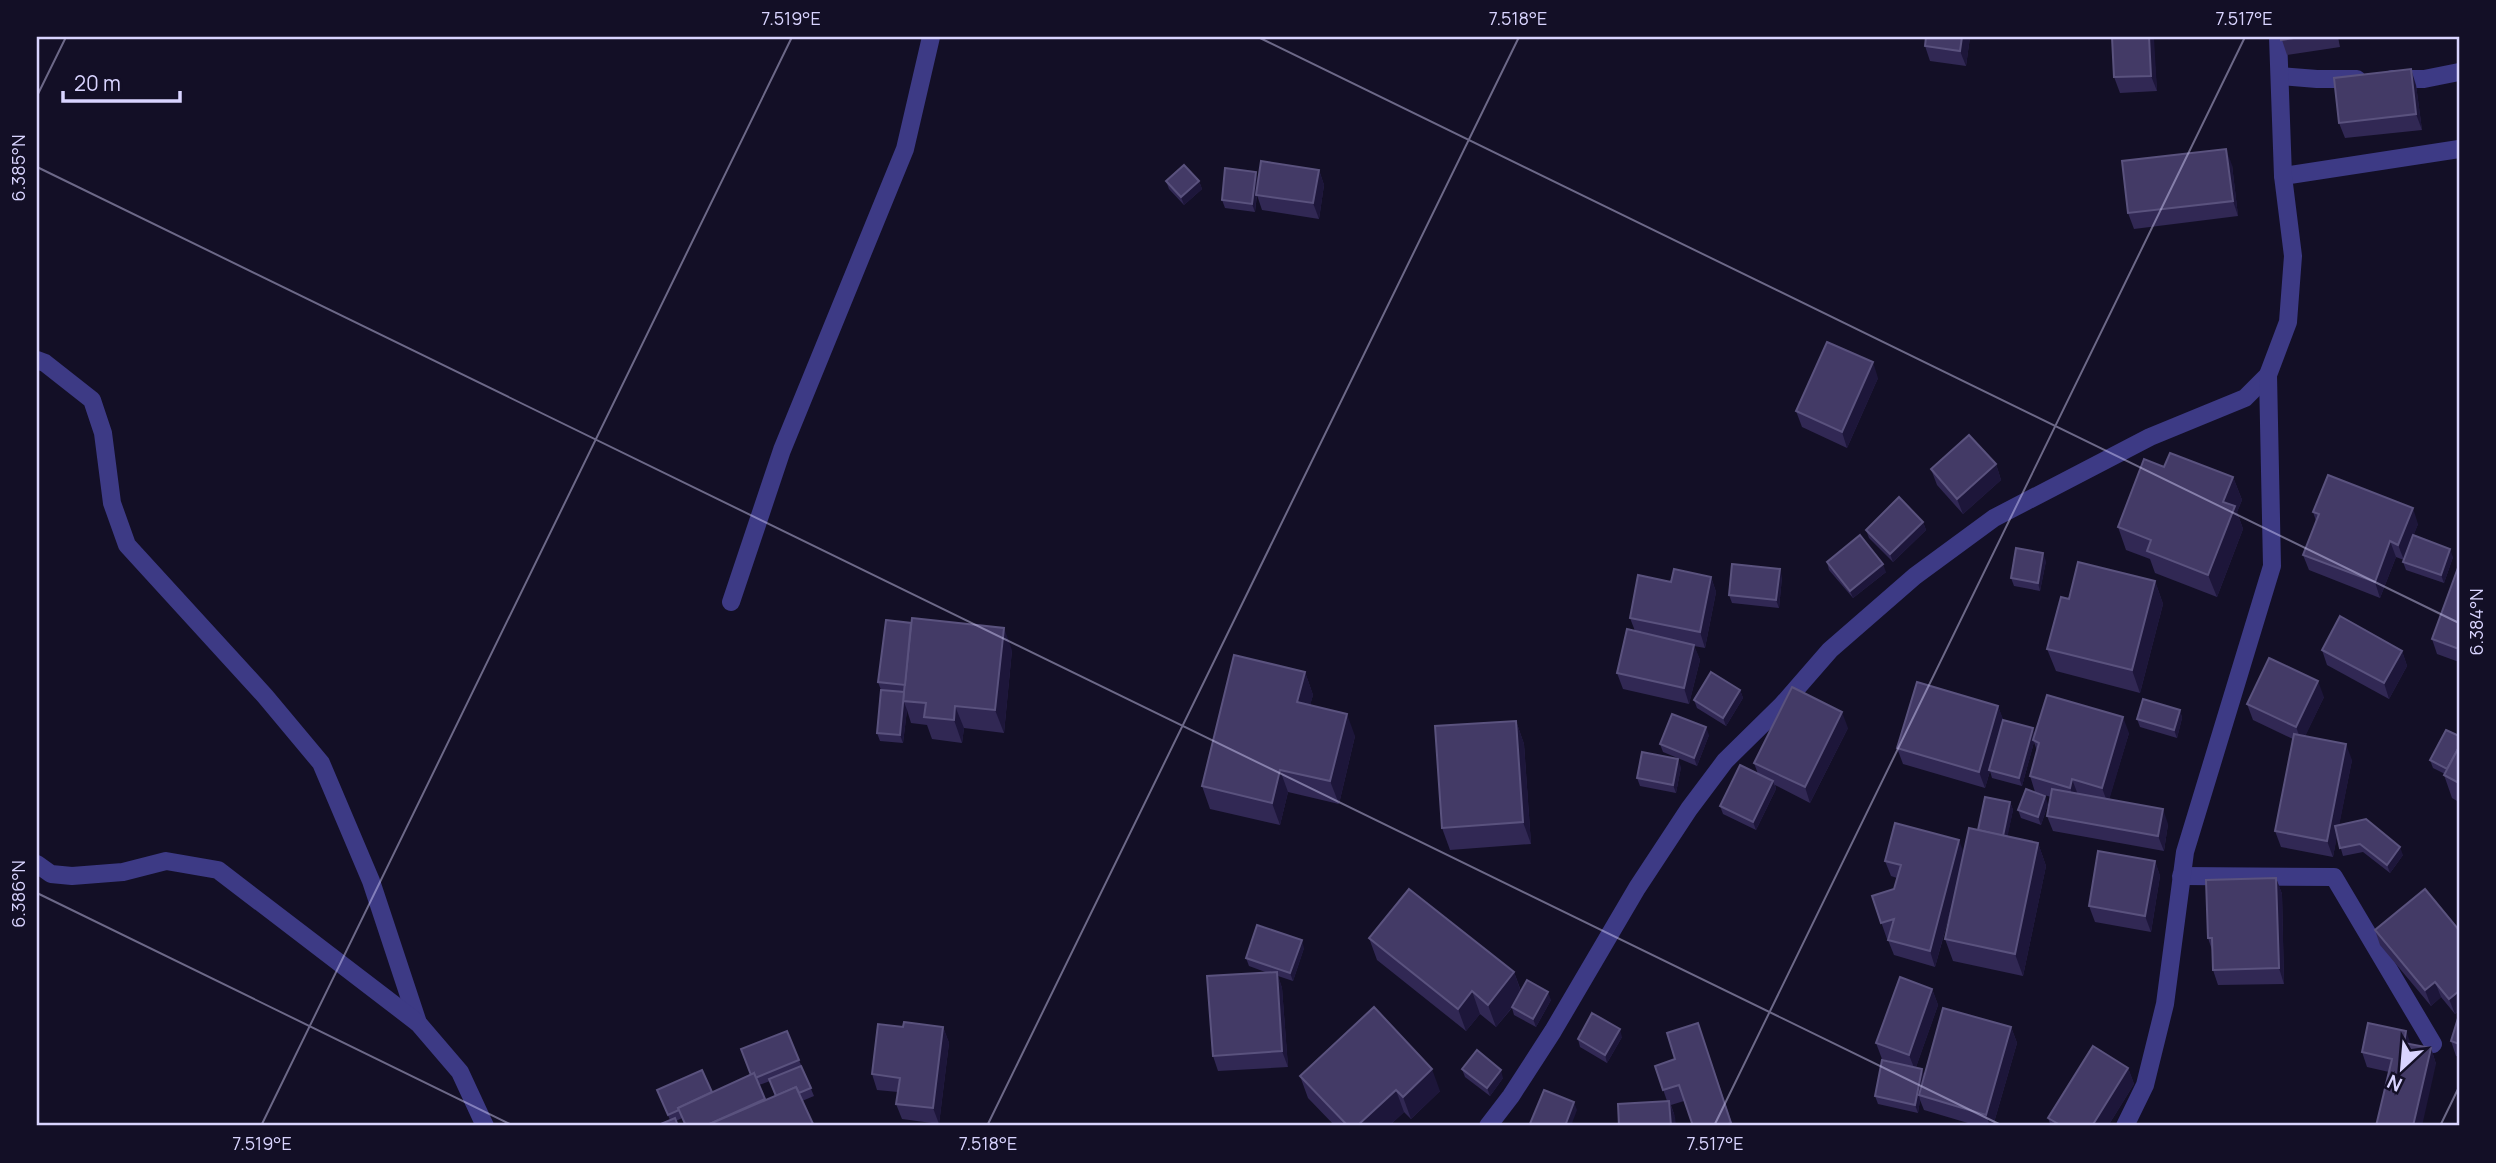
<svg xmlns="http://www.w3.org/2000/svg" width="2496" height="1163" font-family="Manrope,sans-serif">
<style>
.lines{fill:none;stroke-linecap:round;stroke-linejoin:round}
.minor{stroke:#3d3a85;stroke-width:18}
.wall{fill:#312854;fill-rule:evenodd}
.shaded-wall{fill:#1d163a}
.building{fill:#433a66;stroke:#5a527e;stroke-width:2}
.ticks{fill:none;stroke:#d9d4ff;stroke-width:2;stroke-opacity:0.45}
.neatline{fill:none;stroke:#d9d4ff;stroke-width:2.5}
.ticks-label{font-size:18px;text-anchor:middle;fill:#d9d4ff}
</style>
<rect width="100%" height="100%" fill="#130f26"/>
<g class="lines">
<g class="minor">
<polyline points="2280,76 2317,79 2357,79"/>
<polyline points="2392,79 2424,79 2459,72"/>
<polyline points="2283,176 2459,149"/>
<polyline points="37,360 45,363 92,400 103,433 112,503 127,545 265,696 321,763 371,881 418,1023"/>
<polyline points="731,602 782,450 905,149 931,37"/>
<polyline points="37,864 51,874 72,876 123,872 166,861 218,870 418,1023 460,1072 485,1126"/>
<polyline points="2181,876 2334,877 2433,1044"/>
<polyline points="1488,1126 1511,1096 1553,1031 1637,888 1689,809 1725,761 1782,705 1830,650 1915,576 1994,518 2150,437 2245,398 2268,375"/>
<polyline points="2125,1126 2145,1085 2165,1004 2185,852 2272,566 2268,375 2288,322 2293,256 2283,176 2278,37"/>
</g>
</g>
<g class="wall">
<polygon points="1970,37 1966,66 1930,61 1925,46"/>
<polygon points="2112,37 2153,37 2157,91 2120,93 2114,77"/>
<polygon points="2281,37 2338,37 2340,47 2287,55"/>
<polygon points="2416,85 2422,130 2345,138 2339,123"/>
<polygon points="2232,165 2238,216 2134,229 2128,213"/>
<polygon points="1319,170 1324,185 1319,219 1262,210 1257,195 1255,212 1225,208 1222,200 1258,180"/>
<polygon points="1166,181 1199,181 1202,189 1184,205 1169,189"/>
<polygon points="1878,378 1847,448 1802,427 1796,411"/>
<polygon points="1996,464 2001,480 1963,514 1937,485 1931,469"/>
<polygon points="2164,467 2233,477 2242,500 2237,512 2243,529 2217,597 2155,573 2150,559 2126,550 2118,527"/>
<polygon points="2313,512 2418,524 2413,536 2453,557 2444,583 2406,570 2403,562 2404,560 2396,557 2380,598 2309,570 2303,555 2316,521"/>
<polygon points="1923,522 1926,530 1893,562 1869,538 1866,530"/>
<polygon points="2046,561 2040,591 2014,586 2011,578"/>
<polygon points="1827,562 1886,572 1853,598 1829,570"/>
<polygon points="2459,565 2459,662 2437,654 2432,639"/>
<polygon points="1711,577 1716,592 1705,648 1694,646 1700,660 1689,704 1623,689 1617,673 1635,631 1630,618 1671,582"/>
<polygon points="1782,577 1779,608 1732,603 1729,595"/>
<polygon points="2155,581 2163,604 2140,693 2056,671 2047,649 2069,599"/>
<polygon points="1012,650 1004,733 964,728 962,743 932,739 927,725 911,723 907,710 903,743 880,741 877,733 881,690 878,682"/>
<polygon points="2322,650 2402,651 2407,666 2389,699 2327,665"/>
<polygon points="1305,672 1313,695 1310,705 1355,736 1339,804 1288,792 1280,825 1210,809 1202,786"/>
<polygon points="1740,690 1743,698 1726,726 1697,708 1694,700"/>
<polygon points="2324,697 2305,736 2352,760 2339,825 2403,855 2390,873 2363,852 2343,856 2337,835 2333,857 2281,847 2275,831 2293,739 2253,720 2247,704"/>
<polygon points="1998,706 2003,720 2035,734 2129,733 2109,799 2168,824 2164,851 2053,831 2047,816 2051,797 2035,792 2030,776 2037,751 2034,742 2022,786 1992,778 1990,771 1985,788 1903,764 1897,748"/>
<polygon points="2180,710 2182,718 2177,738 2140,727 2137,719"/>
<polygon points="1516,721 1524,744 1531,844 1450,850 1442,828"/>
<polygon points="1848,728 1810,803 1775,785 1776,789 1756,830 1723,814 1720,806 1758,774 1754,763"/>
<polygon points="1709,735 1697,766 1663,752 1660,744"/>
<polygon points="2459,736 2459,802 2452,798 2444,775 2445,774 2433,768 2430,760"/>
<polygon points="1681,767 1676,793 1640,786 1637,778"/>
<polygon points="2010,802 2013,810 2007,837 2038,843 2046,866 2023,976 1953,961 1945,939 1955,895 1935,967 1894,955 1888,940 1889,938 1887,939 1872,896 1894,889 1897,878 1891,876 1885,861 1964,852 1978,830"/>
<polygon points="2048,804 2041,825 2021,818 2018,810"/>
<polygon points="2155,861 2160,876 2151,932 2095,922 2089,906"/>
<polygon points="2276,878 2282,894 2284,984 2218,985 2213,970 2212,950 2208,938"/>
<polygon points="2375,930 2459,930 2459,1011 2455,1014 2441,997 2431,1006 2380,945"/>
<polygon points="1369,938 1514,972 1521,991 1551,1000 1536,1027 1514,1015 1512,1008 1496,1027 1480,1014 1466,1031 1377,960"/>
<polygon points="1304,948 1293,981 1278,976 1282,988 1288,1067 1218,1071 1213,1056 1268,973 1249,966 1246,958"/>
<polygon points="1932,989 1938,1005 1916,1067 1924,1074 2011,1027 2017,1043 1993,1126 1978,1126 1924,1110 1920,1100 1918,1113 1878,1104 1875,1096 1893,1062 1882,1059 1876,1043"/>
<polygon points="1698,1023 1733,1126 1693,1126 1684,1101 1671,1105 1675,1117 1667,1101 1655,1066 1675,1059"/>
<polygon points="903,1027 943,1027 949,1043 939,1124 902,1119 896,1104 898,1092 877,1090 872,1074"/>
<polygon points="1622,1037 1607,1063 1580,1047 1578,1039"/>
<polygon points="2451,1041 2459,1044 2459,1057 2456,1056"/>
<polygon points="2411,1044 2431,1048 2436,1064 2389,1072 2367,1067 2362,1052"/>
<path d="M799 1060 814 1096 802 1101 814 1126H685L682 1118 676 1121 670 1120 657 1090 712 1092ZM770 1081 775 1096 765 1100 759 1085Z"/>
<polygon points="2128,1068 2134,1084 2108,1126 2051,1126 2048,1118"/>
<polygon points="1462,1069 1503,1078 1490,1096 1465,1077"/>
<polygon points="1300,1076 1440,1091 1411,1119 1404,1112 1389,1126 1335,1126 1308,1098"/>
</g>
<g class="shaded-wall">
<polygon points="1962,37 1970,37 1966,66 1960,51"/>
<polygon points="2149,37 2153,37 2154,38 2157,91 2151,76"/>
<polygon points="2411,69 2416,85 2422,130 2416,114"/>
<polygon points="2226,149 2232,165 2238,216 2233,201"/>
<polygon points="1319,170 1324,185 1319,219 1313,203"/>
<polygon points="1256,172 1258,180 1255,212 1252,204"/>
<polygon points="1199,181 1202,189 1184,205 1181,197"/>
<polygon points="1873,362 1878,378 1847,448 1842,432"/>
<polygon points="1996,464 2001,480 1963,514 1957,499"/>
<polygon points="2233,477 2242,500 2237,512 2243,529 2217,597 2208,575 2223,502"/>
<polygon points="2413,508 2418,524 2404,560 2398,545"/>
<polygon points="1923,522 1926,530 1893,562 1890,554"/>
<polygon points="2390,541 2396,557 2380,598 2375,582"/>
<polygon points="2450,549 2453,557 2444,583 2441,575"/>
<polygon points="2043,553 2046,561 2040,591 2038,583"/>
<polygon points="1883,564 1886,572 1853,598 1850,591"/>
<polygon points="1780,569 1782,577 1779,608 1776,600"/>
<polygon points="1711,577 1716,592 1705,648 1700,632"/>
<polygon points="2155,581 2163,604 2140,693 2132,670"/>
<polygon points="1004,628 1012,650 1004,733 995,710"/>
<polygon points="1694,645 1700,660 1689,704 1684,688"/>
<polygon points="2402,651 2407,666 2389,699 2384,683"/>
<polygon points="1305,672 1313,695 1305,724 1297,702"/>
<polygon points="2318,681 2324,697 2302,743 2296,727"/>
<polygon points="1740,690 1743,698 1726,726 1723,718"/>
<polygon points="904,702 907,710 903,743 900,735"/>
<polygon points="955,706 964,728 962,743 954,720"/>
<polygon points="1998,706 2004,722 1985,788 1979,772"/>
<polygon points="2180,710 2182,718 2177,738 2174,730"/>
<polygon points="1842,712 1848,728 1810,803 1805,787"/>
<polygon points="1347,714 1355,736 1339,804 1330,781"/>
<polygon points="2123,717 2129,733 2108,804 2102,788"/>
<polygon points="1516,721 1524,744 1531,844 1523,822"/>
<polygon points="1706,727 1709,735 1697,766 1694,758"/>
<polygon points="2033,728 2036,736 2033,740 2034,742 2022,786 2019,778"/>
<polygon points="2346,744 2352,760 2333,857 2327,841"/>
<polygon points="1678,759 1681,767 1676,793 1673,785"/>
<polygon points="1280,770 1288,792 1280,825 1272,803"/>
<polygon points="2072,779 2078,795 2075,804 2070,788"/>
<polygon points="1773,781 1776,789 1756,830 1753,822"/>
<polygon points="2045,796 2048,804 2041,825 2038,817"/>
<polygon points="2010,802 2013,810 2005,849 2002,841"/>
<polygon points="2163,809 2168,824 2164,851 2158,836"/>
<polygon points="1959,840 1965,856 1935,967 1930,951"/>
<polygon points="2038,843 2046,866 2023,976 2015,954"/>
<polygon points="2400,847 2403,855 2390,873 2387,865"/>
<polygon points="2155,861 2160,876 2151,932 2145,916"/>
<polygon points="2276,878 2282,894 2284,984 2279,968"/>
<polygon points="1302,940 1304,948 1293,981 1290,973"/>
<polygon points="1277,972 1282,988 1288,1067 1282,1051"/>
<polygon points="1514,972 1522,995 1496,1027 1488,1005"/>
<polygon points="2435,982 2441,997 2431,1006 2425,990"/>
<polygon points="1932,989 1938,1005 1915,1070 1909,1055"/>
<polygon points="1472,991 1480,1014 1466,1031 1458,1009"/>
<polygon points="2459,991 2459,1011 2455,1014 2449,999"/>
<polygon points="1548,992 1551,1000 1536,1027 1533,1019"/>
<polygon points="943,1027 949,1043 939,1124 933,1108"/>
<polygon points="2011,1027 2017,1043 1993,1126 1990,1126 1986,1115"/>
<polygon points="1620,1029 1622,1037 1607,1063 1605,1055"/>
<polygon points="2406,1031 2412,1047 2404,1043"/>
<polygon points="2431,1048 2436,1064 2422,1126 2413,1126"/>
<polygon points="2128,1068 2134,1084 2108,1126 2092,1126"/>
<polygon points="1432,1069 1440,1091 1411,1119 1403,1097"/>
<polygon points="1922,1069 1925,1077 1919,1095 1920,1100 1918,1113 1915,1105"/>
<polygon points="1501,1070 1503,1078 1490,1096 1487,1088"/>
<polygon points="1396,1090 1404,1112 1389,1126 1357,1126"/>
<polygon points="1669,1101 1675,1117 1676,1126 1671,1126"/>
<polygon points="1574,1102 1577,1110 1571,1126 1565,1126"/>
</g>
<g class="building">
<polygon points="1926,37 1962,37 1960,51 1925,46"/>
<polygon points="2112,37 2149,37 2151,76 2114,77"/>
<polygon points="2281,37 2300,37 2281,40"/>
<polygon points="2411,69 2416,114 2339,123 2334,78"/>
<polygon points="2226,149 2233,201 2128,213 2122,161"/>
<polygon points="1261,161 1319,170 1313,203 1256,195"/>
<polygon points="1184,165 1199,181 1181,197 1166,181"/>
<polygon points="1225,168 1256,172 1252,204 1222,200"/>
<polygon points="1827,342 1873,362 1842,432 1796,411"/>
<polygon points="1969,435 1996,464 1957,499 1931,469"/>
<polygon points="2170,453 2233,477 2223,502 2235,506 2208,575 2147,551 2151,540 2118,527 2144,459 2164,467"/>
<polygon points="2328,475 2413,508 2398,545 2390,541 2375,582 2303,555 2319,514 2313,512"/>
<polygon points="1899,497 1923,522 1890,554 1866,530"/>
<polygon points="1860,535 1883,564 1850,591 1827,562"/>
<polygon points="2413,535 2450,549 2441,575 2403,562"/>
<polygon points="2016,548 2043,553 2038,583 2011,578"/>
<polygon points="2078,562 2155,581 2132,670 2047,649 2061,597 2069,599"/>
<polygon points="1732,564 1780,569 1776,600 1729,595"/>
<polygon points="2459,565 2459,649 2432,639"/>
<polygon points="1674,569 1711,577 1700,632 1630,618 1638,575 1671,582"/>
<polygon points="2340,616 2402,651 2384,683 2322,650"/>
<polygon points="912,618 1004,628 995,710 955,706 954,720 924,717 926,703 903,701"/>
<polygon points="886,620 911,623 905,685 878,682"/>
<polygon points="1627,629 1694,645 1684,688 1617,673"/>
<polygon points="1234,655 1305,672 1297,702 1347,714 1330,781 1280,770 1272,803 1202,786"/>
<polygon points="2269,658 2318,681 2296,727 2247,704"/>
<polygon points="1711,672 1740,690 1723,718 1694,700"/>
<polygon points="1917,682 1998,706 1979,772 1897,748"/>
<polygon points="1792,687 1842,712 1805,787 1754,763"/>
<polygon points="881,690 904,692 900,735 877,733"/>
<polygon points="2047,695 2123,717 2102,788 2072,779 2070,788 2030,776 2039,743 2033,740"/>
<polygon points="2143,699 2180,710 2174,730 2137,719"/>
<polygon points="1672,714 1706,727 1694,758 1660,744"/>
<polygon points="2003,720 2033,728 2019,778 1989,770"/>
<polygon points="1516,721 1523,822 1442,828 1435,726"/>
<polygon points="2446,730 2459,736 2459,747 2447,769 2430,760"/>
<polygon points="2294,734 2346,744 2327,841 2275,831"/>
<polygon points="2459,747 2459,783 2444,775"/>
<polygon points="1642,752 1678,759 1673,785 1637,778"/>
<polygon points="1740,765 1773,781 1753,822 1720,806"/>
<polygon points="2026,789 2045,796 2038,817 2018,810"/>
<polygon points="2052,789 2163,809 2158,836 2047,816"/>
<polygon points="1985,797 2010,802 2003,836 1978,830"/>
<polygon points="2366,819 2400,847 2387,865 2360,844 2340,848 2335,826"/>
<polygon points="1895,823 1959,840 1930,951 1888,940 1894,919 1881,923 1872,896 1894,889 1901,865 1885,861"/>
<polygon points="1969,828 2038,843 2015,954 1945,939"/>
<polygon points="2098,851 2155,861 2145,916 2089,906"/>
<polygon points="2276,878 2279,968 2213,970 2212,938 2208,938 2206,880"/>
<polygon points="1409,889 1514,972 1488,1005 1472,991 1458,1009 1369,938"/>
<polygon points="2425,889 2459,930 2459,991 2449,999 2435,982 2425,990 2375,930"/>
<polygon points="1257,925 1302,940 1290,973 1246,958"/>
<polygon points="1277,972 1282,1051 1213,1056 1207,976"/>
<polygon points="1900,977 1932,989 1909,1055 1876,1043"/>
<polygon points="1527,980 1548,992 1533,1019 1512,1007"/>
<polygon points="1374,1007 1432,1069 1403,1097 1396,1090 1357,1126 1348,1126 1300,1076"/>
<polygon points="1943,1008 2011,1027 1986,1115 1919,1095"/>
<polygon points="1592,1013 1620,1029 1605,1055 1578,1039"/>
<polygon points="2459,1015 2459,1044 2451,1041"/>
<polygon points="904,1022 943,1027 933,1108 896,1104 900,1078 872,1074 878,1024 903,1027"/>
<polygon points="1698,1023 1731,1123 1722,1126 1693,1126 1679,1085 1663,1090 1655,1066 1675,1059 1667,1033"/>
<polygon points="2368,1023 2406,1031 2404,1043 2431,1048 2413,1126 2376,1126 2392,1059 2362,1052"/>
<polygon points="787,1031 799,1060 755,1078 754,1073 751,1075 741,1049"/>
<polygon points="2093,1046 2128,1068 2092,1126 2062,1126 2048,1118"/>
<polygon points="1477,1050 1501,1070 1487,1088 1462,1069"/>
<polygon points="1882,1060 1922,1069 1915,1105 1875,1096"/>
<polygon points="801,1066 811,1088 799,1093 796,1087 776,1096 769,1079"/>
<polygon points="702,1070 712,1092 678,1108 679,1110 668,1115 657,1090"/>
<polygon points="754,1073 765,1099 705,1126 686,1126 678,1108"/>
<polygon points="796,1087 814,1126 705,1126"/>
<polygon points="1544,1090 1574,1102 1565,1126 1529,1126"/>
<polygon points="1669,1101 1671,1126 1619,1126 1618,1104"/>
<polygon points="675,1118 678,1126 656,1126"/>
</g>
<path class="ticks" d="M1258 37 2459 623M37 96 66 37M37 167 2003 1126M37 893 514 1126M261 1126 792 37M987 1126 1519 37M1714 1126 2245 37M2440 1126 2459 1087"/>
<rect width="2496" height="1163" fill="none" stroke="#130f26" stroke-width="77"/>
<g transform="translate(2402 1068) rotate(206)" stroke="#130f26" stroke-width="5" paint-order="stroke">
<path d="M0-5L12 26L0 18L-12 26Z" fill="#d9d4ff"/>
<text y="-10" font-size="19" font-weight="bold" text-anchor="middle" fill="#d9d4ff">N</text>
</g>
<path d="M63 91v10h117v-10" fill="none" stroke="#d9d4ff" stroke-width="3.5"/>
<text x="74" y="91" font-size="21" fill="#d9d4ff" stroke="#130f26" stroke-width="5" paint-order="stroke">20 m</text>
<rect x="38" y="38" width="2420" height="1086" class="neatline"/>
<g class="ticks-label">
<text x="791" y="25">7.519°E</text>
<text x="1518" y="25">7.518°E</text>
<text x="2244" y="25">7.517°E</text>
<text transform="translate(19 168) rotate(-90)" y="6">6.385°N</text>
<text transform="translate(2477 622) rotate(-90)" y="6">6.384°N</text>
<text transform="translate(19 894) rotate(-90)" y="6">6.386°N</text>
<text x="262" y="1150">7.519°E</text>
<text x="988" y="1150">7.518°E</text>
<text x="1715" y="1150">7.517°E</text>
</g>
</svg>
